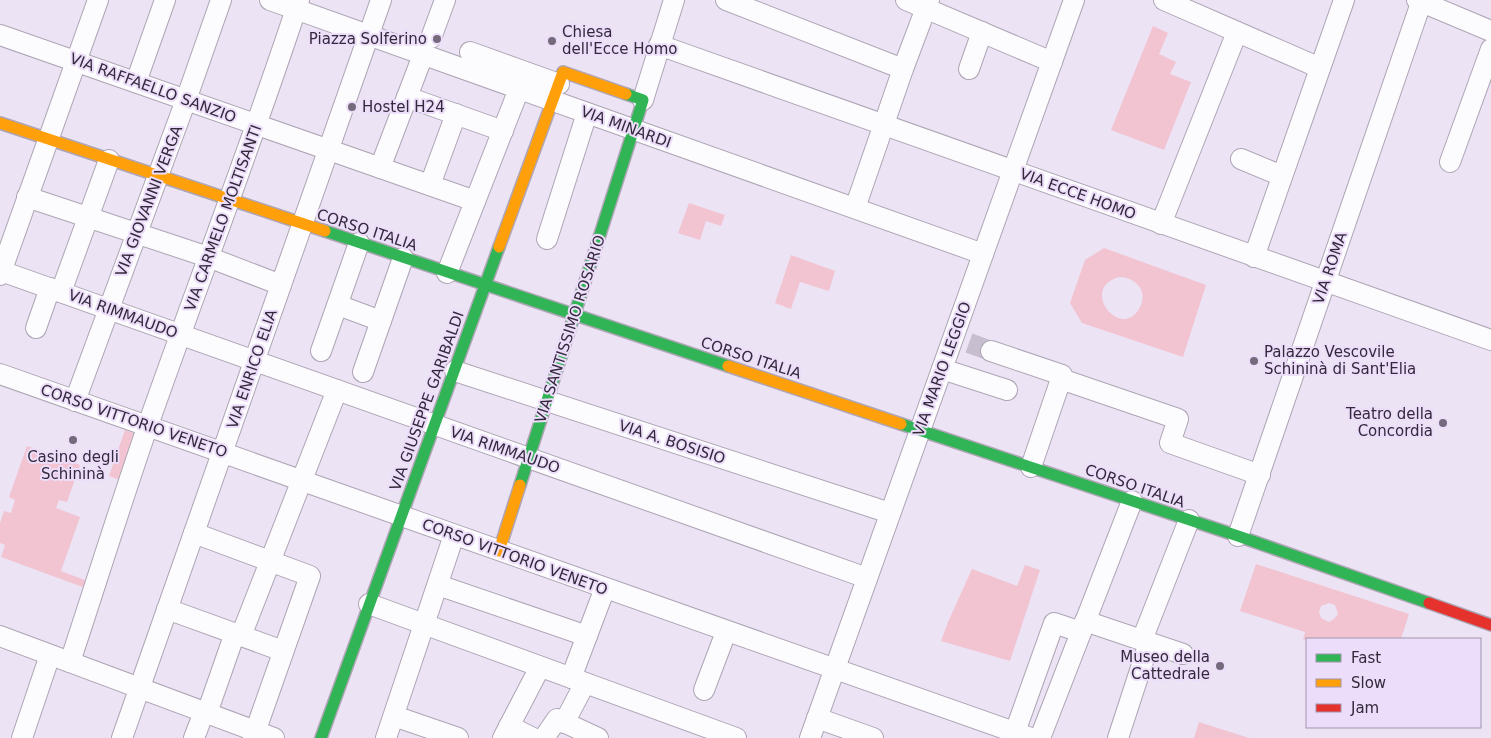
<svg xmlns="http://www.w3.org/2000/svg" width="1491" height="738" font-family="'DejaVu Sans',sans-serif">
<style>
.green{fill:#f2c4d2;fill-rule:evenodd}
.lines{fill:none;stroke-linecap:round;stroke-linejoin:round}
.street-tunnel{stroke:#c7becf;stroke-width:20;stroke-dasharray:20 10;stroke-linecap:butt}
.street-casing{stroke:#aea5b5;stroke-width:22}
.fast-casing{stroke:#aea5b5;stroke-width:14}
.slow-casing{stroke:#aea5b5;stroke-width:14}
.jam-casing{stroke:#aea5b5;stroke-width:14}
.street{stroke:#fcfbfd;stroke-width:20}
.fast{stroke:#30b455;stroke-width:11}
.slow{stroke:#ff9f0a;stroke-width:11}
.jam{stroke:#e5322d;stroke-width:11}
.poi-dot{fill:#746a7c;stroke:#ecddfa;stroke-width:2}
.labels{text-anchor:middle;dominant-baseline:central;stroke-width:4;stroke-linejoin:round;paint-order:stroke}
.poi-label{font-size:15px;fill:#33293b;stroke:#ecddfa;text-anchor:start}
.street-label{font-size:15px;fill:#33293b;stroke:#ecddfa}
</style>
<rect width="100%" height="100%" fill="#ece3f4"/>
<g class="green">
<polygon points="1153,26 1168,33 1159,54 1176,62 1170,74 1191,82 1164,150 1111,130"/>
<polygon points="689,203 725,215 721,226 706,221 700,240 678,233"/>
<path d="M1104 248 1206 285 1183 357 1082 323 1070 303 1085 260ZM1120 277C1137 278 1149 292 1139 309 1120 341 1078 287 1120 277Z"/>
<polygon points="791,255 835,271 829,291 800,282 791,309 775,303"/>
<polygon points="125,430 141,436 125,482 109,476"/>
<polygon points="27,446 80,465 67,502 59,500 56,508 80,517 61,571 90,582 88,589 1,557 5,545 0,543 0,523 4,511 11,513 15,500 9,497"/>
<path d="M1256 564 1409 614 1401 639 1307 640 1303 639 1305 632 1240 611ZM1329 603 1335 605 1338 614 1334 619 1329 622 1321 618 1319 612 1321 606Z"/>
<polygon points="1025,565 1040,570 1010,661 941,641 948,622 972,569 1017,586"/>
<polygon points="1199,722 1249,738 1194,738"/>
</g>
<g class="lines">
<polyline class="street-tunnel" points="969,343 991,351"/>
<g class="street-casing">
<g id="street">
<polyline points="270,0 983,254"/>
<polyline points="726,0 903,69"/>
<polyline points="906,0 1052,62"/>
<polyline points="1164,0 1320,68"/>
<polyline points="1417,0 1491,31"/>
<polyline points="0,35 475,201"/>
<polyline points="431,38 445,0"/>
<polyline points="659,45 1491,340"/>
<polyline points="470,52 559,84"/>
<polyline points="969,69 982,32"/>
<polyline points="136,82 165,0"/>
<polyline points="407,97 503,131"/>
<polyline points="643,100 674,0"/>
<polyline points="1241,159 1282,176"/>
<polyline points="1450,162 1491,49"/>
<polyline points="380,168 423,55"/>
<polyline points="430,185 456,114"/>
<polyline points="27,197 208,257 281,285"/>
<polyline points="855,208 903,69 929,0"/>
<polyline points="1161,224 1237,32"/>
<polyline points="547,239 587,113"/>
<polyline points="1254,257 1344,0"/>
<polyline points="1,271 867,578"/>
<polyline points="447,273 519,89"/>
<polyline points="0,275 98,0"/>
<polyline points="61,292 109,160"/>
<polyline points="338,305 381,321"/>
<polyline points="36,328 50,288"/>
<polyline points="321,351 359,243"/>
<polyline points="991,351 1062,375 1061,379 1178,419 1170,443 1260,475"/>
<polyline points="942,369 1007,390"/>
<polyline points="455,371 890,513"/>
<polyline points="363,372 403,258"/>
<path d="M0 374C344 494 687 619 1031 738"/>
<polyline points="75,401 186,100 221,0"/>
<polyline points="1031,467 1061,379"/>
<polyline points="194,533 310,576 253,738"/>
<polyline points="1238,536 1422,0"/>
<polyline points="438,585 587,636"/>
<polyline points="369,604 736,738"/>
<polyline points="167,609 283,651"/>
<polyline points="1085,621 1183,654"/>
<polyline points="0,636 274,738"/>
<polyline points="241,636 337,390"/>
<polyline points="1142,640 1189,520"/>
<path d="M70 662C96 583 121 503 148 425 198 283 252 143 299 0"/>
<polyline points="571,678 605,588"/>
<polyline points="704,690 726,632"/>
<polyline points="207,713 235,633"/>
<polyline points="394,716 458,738"/>
<polyline points="817,718 873,738"/>
<polyline points="564,723 585,683"/>
<polyline points="509,726 533,738"/>
<polyline points="1015,732 1054,623 1081,632"/>
<polyline points="22,738 50,655"/>
<polyline points="122,738 381,0"/>
<polyline points="194,738 204,712"/>
<polyline points="386,738 454,535"/>
<polyline points="503,738 540,667"/>
<polyline points="544,738 557,719 598,738"/>
<polyline points="810,738 1074,0"/>
<polyline points="1040,738 1132,501"/>
<polyline points="1118,738 1149,643"/>
</g>
</g>
<g class="fast-casing">
<g id="fast">
<polyline points="325,231 728,366"/>
<polyline points="901,424 1238,536 1429,603"/>
<polyline points="520,485 643,100 626,94"/>
<polyline points="321,738 499,247"/>
</g>
</g>
<g class="slow-casing">
<g id="slow">
<polyline points="0,123 325,231"/>
<polyline points="499,247 563,72 626,94"/>
<polyline points="728,366 901,424"/>
<polyline points="499,551 520,485"/>
</g>
</g>
<g class="jam-casing">
<polyline id="jam" points="1429,603 1491,625"/>
</g>
<use href="#street" class="street"/>
<use href="#fast" class="fast"/>
<use href="#slow" class="slow"/>
<use href="#jam" class="jam"/>
</g>
<g class="poi-dot">
<circle cx="437" cy="39" r="5"/>
<circle cx="552" cy="41" r="5"/>
<circle cx="352" cy="107" r="5"/>
<circle cx="1254" cy="361" r="5"/>
<circle cx="1443" cy="423" r="5"/>
<circle cx="73" cy="440" r="5"/>
<circle cx="1220" cy="666" r="5"/>
</g>
<g class="labels">
<g class="poi-label">
<text x="562" y="32">Chiesa<tspan x="562" dy="17">dell'Ecce Homo</tspan></text>
<text x="427" y="39" text-anchor="end">Piazza Solferino</text>
<text x="362" y="107">Hostel H24</text>
<text x="1264" y="352">Palazzo Vescovile<tspan x="1264" dy="17">Schininà di Sant'Elia</tspan></text>
<text x="1433" y="414" text-anchor="end">Teatro della<tspan x="1433" dy="17">Concordia</tspan></text>
<text x="73" y="457" text-anchor="middle">Casino degli<tspan x="73" dy="17">Schininà</tspan></text>
<text x="1210" y="657" text-anchor="end">Museo della<tspan x="1210" dy="17">Cattedrale</tspan></text>
</g>
<g class="street-label">
<text transform="translate(153 88) rotate(20)">VIA RAFFAELLO SANZIO</text>
<text transform="translate(626 127) rotate(20)">VIA MINARDI</text>
<text transform="translate(1078 194) rotate(20)">VIA ECCE HOMO</text>
<text transform="translate(149 201) rotate(-69)">VIA GIOVANNI VERGA</text>
<text transform="translate(223 218) rotate(-70)">VIA CARMELO MOLTISANTI</text>
<text transform="translate(367 230) rotate(18)">CORSO ITALIA</text>
<text transform="translate(1330 268) rotate(-71)">VIA ROMA</text>
<text transform="translate(123 314) rotate(20)">VIA RIMMAUDO</text>
<text transform="translate(570 329) rotate(-72)">VIA SANTISSIMO ROSARIO</text>
<text transform="translate(751 358) rotate(18)">CORSO ITALIA</text>
<text transform="translate(252 369) rotate(-71)">VIA ENRICO ELIA</text>
<text transform="translate(942 369) rotate(-70)">VIA MARIO LEGGIO</text>
<text transform="translate(427 401) rotate(-70)">VIA GIUSEPPE GARIBALDI</text>
<text transform="translate(134 421) rotate(19)">CORSO VITTORIO VENETO</text>
<text transform="translate(672 442) rotate(18)">VIA A. BOSISIO</text>
<text transform="translate(505 450) rotate(19)">VIA RIMMAUDO</text>
<text transform="translate(1135 486) rotate(19)">CORSO ITALIA</text>
<text transform="translate(515 557) rotate(20)">CORSO VITTORIO VENETO</text>
</g>
</g>
<rect x="1306" y="638" width="175" height="90" fill="#ecddfa" stroke="#a295ae"/>
<rect x="1316" y="654" width="25" height="8" fill="#30b455" stroke="#a295ae"/>
<text x="1351" y="663" font-size="15" fill="#33293b">Fast</text>
<rect x="1316" y="679" width="25" height="8" fill="#ff9f0a" stroke="#a295ae"/>
<text x="1351" y="688" font-size="15" fill="#33293b">Slow</text>
<rect x="1316" y="704" width="25" height="8" fill="#e5322d" stroke="#a295ae"/>
<text x="1351" y="713" font-size="15" fill="#33293b">Jam</text>
</svg>
